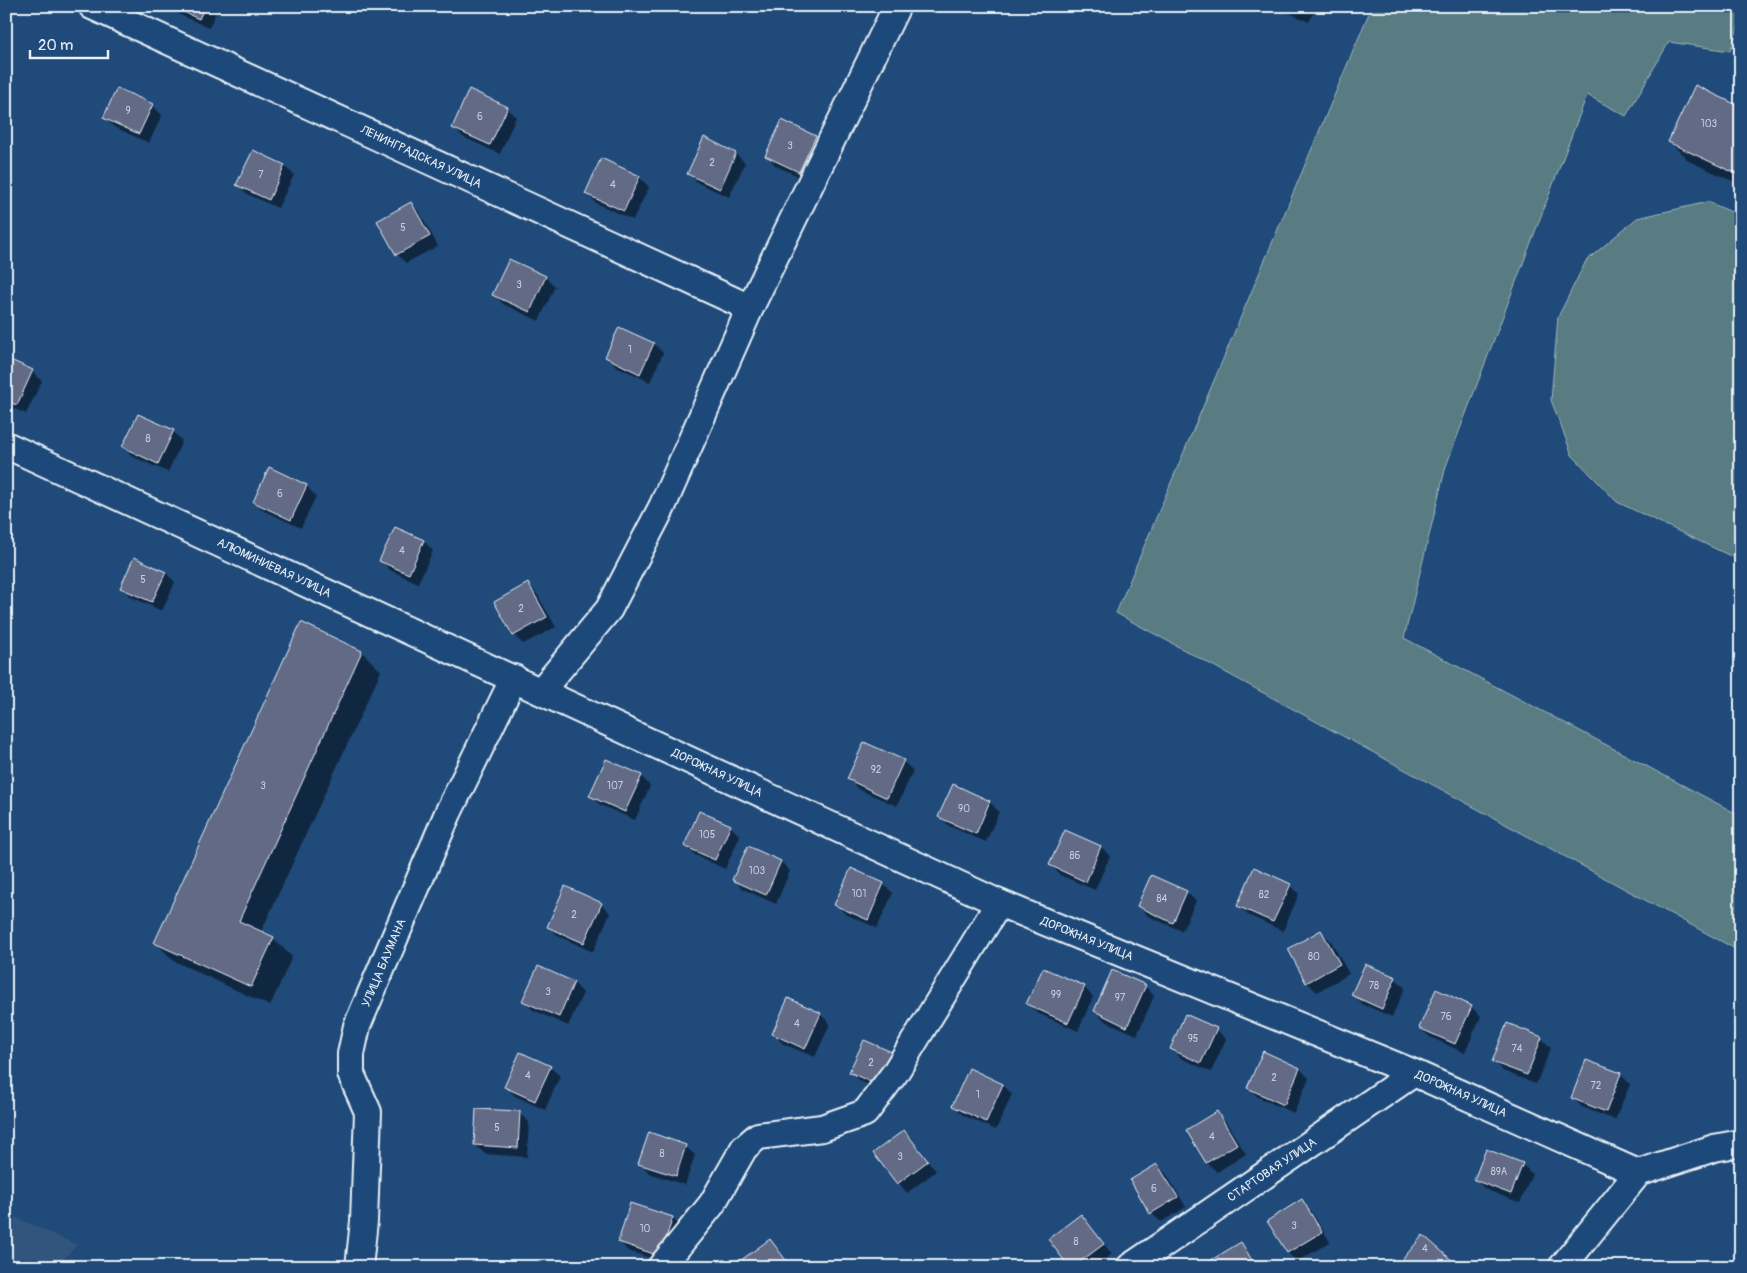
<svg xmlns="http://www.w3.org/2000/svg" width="1747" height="1273" font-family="Pangolin,sans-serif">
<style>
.built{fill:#33547e}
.green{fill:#597c81;stroke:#a0b6bc}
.shadow{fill:#0007}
.building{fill:#626a86;stroke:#e8f1f8}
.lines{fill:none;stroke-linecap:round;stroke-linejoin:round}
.minor-casing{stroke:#e8f1f8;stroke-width:30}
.minor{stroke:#1f4a7a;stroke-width:26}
.labels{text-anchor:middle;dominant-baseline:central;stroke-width:4.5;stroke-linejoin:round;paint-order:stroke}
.number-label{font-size:10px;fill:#c6cfdc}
.street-label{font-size:12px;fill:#e8f1f8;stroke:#1f4a7a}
</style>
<rect width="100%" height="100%" fill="#1f4a7a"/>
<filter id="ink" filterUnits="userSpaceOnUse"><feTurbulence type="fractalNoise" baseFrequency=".02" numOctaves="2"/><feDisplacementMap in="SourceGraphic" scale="10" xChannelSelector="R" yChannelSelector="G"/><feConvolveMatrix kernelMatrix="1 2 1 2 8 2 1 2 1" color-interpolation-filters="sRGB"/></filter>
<g filter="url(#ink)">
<polygon class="built" points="6,1213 77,1245 56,1267 6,1267"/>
<g class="green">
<polygon points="1372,6 1741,6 1741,19 1730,51 1669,42 1626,116 1587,95 1446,466 1404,638 1741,816 1741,952 1116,613"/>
<polygon points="1708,202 1741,216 1741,561 1617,502 1572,455 1551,400 1558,317 1586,261 1637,218"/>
</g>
<g class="shadow">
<polygon points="167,6 219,6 209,28 172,11"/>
<polygon points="1274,6 1317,6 1309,22"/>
<polygon points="152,105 162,115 149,143 114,127 105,118"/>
<polygon points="507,108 516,117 500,154 463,137 453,127"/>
<polygon points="1741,108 1741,185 1689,161 1670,142"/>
<polygon points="815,137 824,147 809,181 776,166 767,156"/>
<polygon points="704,139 736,154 745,163 729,197 698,183 688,173"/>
<polygon points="284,166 294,175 278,208 247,194 238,185"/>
<polygon points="639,177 649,187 633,220 596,203 587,194"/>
<polygon points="411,204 420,213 438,246 406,263 397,254"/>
<polygon points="545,277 555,286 539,321 503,304 494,295"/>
<polygon points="620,328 654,344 663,353 650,382 616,366 607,357"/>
<polygon points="6,359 32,371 42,381 26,414 6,405"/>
<polygon points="173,431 182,441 168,472 133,457 124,447"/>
<polygon points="306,486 316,496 301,528 264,511 254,502"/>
<polygon points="396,529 424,541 433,551 418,583 390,570 381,561"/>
<polygon points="166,573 175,582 162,611 131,597 121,587"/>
<polygon points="528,585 537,594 556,627 523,644 514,635"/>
<polygon points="301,624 362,652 381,671 261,932 273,938 292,957 270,1006 174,961 155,942"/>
<polygon points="903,761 913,771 897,806 858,789 849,779"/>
<polygon points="641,776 650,786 635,820 600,805 591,795"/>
<polygon points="954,786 990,802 999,812 986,842 949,826 940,817"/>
<polygon points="730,826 740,836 725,869 695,855 685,846"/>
<polygon points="1066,831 1101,847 1110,856 1095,890 1060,875 1051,865"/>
<polygon points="748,847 781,862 790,871 776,904 743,889 734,880"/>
<polygon points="883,884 893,893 877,928 845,914 836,904"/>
<polygon points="1290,885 1299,894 1283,931 1248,915 1239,906"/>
<polygon points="1186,892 1196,901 1182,931 1148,916 1139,906"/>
<polygon points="601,904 610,913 593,952 558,936 549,927"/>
<polygon points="1321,932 1331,941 1349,974 1317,992 1307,982 1289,950"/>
<polygon points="538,968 574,983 583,993 568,1026 533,1010 524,1001"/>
<polygon points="1395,978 1405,988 1392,1017 1362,1004 1353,995"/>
<polygon points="1145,986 1154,996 1137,1035 1105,1021 1095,1011"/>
<polygon points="1084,987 1093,997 1078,1031 1037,1013 1028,1004"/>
<polygon points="1471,1007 1481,1016 1465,1053 1430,1037 1420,1028"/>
<polygon points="820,1014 830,1024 815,1057 783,1044 774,1034"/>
<polygon points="1216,1029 1226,1039 1211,1072 1181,1058 1172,1049"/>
<polygon points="1541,1038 1551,1048 1536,1084 1503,1071 1494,1062"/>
<polygon points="864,1041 889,1094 860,1081 851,1072"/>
<polygon points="1264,1052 1300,1069 1309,1078 1294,1113 1258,1097 1248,1088"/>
<polygon points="550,1067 560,1076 545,1110 515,1096 506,1087"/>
<polygon points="969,1070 1003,1085 1012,1094 996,1130 963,1115 953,1106"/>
<polygon points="1620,1074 1630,1084 1615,1120 1582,1107 1573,1098"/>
<polygon points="1217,1112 1226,1122 1246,1154 1217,1172 1207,1163 1188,1130"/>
<polygon points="519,1113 529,1122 527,1157 485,1154 475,1145"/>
<polygon points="904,1131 936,1171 907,1193 875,1153"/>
<polygon points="685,1146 695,1155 685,1185 649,1173 640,1163"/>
<polygon points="1522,1164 1532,1174 1520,1203 1485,1189 1475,1179"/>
<polygon points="1157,1165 1167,1175 1186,1207 1161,1222 1151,1213"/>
<polygon points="1302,1201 1311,1211 1330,1242 1297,1262 1288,1253 1269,1221"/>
<polygon points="1081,1216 1112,1254 1095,1267 1070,1267"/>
<polygon points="672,1218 682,1228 670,1264 628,1251 619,1241"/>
<polygon points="770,1241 792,1267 735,1267"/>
<polygon points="1241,1244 1258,1267 1213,1267"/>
</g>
<g class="building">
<polygon points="170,6 205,6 199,19"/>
<polygon points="1695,85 1741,107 1741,176 1668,142"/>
<polygon points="117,88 153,104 139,134 103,118"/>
<polygon points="469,89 508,107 490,145 452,128"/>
<polygon points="782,120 816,136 799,172 765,156"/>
<polygon points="704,137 736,153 720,189 687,174"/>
<polygon points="253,150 285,165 269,200 236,185"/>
<polygon points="601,158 640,176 624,211 585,194"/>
<polygon points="411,202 430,236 396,255 377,221"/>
<polygon points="509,259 546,276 530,312 492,295"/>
<polygon points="619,327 654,343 640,374 605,357"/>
<polygon points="6,358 33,370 17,405 6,401"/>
<polygon points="138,414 174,430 158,464 122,447"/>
<polygon points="269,467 307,485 291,520 253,502"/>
<polygon points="395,527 424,540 409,574 379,561"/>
<polygon points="134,557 166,572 152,602 120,588"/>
<polygon points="528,583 547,617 513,636 494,602"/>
<polygon points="301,622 362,651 239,921 274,937 251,987 154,943"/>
<polygon points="864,742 904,760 887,798 847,779"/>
<polygon points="606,759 642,775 625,812 589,796"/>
<polygon points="953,784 990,801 976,834 938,817"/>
<polygon points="699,811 731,825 715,860 684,846"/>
<polygon points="1065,830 1101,846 1086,882 1049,865"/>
<polygon points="748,846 781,861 766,895 732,880"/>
<polygon points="1254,867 1291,884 1273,922 1237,906"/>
<polygon points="851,868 884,883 868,920 834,905"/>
<polygon points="1151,875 1187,891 1173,923 1137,906"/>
<polygon points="565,886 602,903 584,943 547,927"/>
<polygon points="1321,930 1340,964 1306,983 1288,949"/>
<polygon points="1365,964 1396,977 1382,1009 1351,995"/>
<polygon points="538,966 574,982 559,1017 522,1001"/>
<polygon points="1043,968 1085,986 1068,1023 1026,1004"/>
<polygon points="1112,970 1146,985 1127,1027 1094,1011"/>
<polygon points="1436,989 1472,1006 1455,1044 1419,1028"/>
<polygon points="788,998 821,1013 805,1049 772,1034"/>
<polygon points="1185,1014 1217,1028 1201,1063 1170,1049"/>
<polygon points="1507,1023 1542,1037 1527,1075 1492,1062"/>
<polygon points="864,1040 894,1053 879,1086 849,1072"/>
<polygon points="1263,1051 1300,1068 1284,1105 1247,1088"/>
<polygon points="520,1052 551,1066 535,1101 504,1087"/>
<polygon points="1586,1060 1621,1073 1606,1112 1571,1098"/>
<polygon points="969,1068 1003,1084 986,1122 952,1106"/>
<polygon points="476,1109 520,1111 518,1148 474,1145"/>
<polygon points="1217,1111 1237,1144 1206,1163 1186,1130"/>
<polygon points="904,1130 928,1161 897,1184 873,1153"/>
<polygon points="649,1132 686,1145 676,1176 638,1164"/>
<polygon points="1486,1149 1523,1163 1511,1194 1474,1180"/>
<polygon points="1157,1164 1178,1197 1150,1214 1130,1180"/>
<polygon points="1302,1199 1322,1232 1287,1253 1267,1221"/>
<polygon points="630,1203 673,1217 660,1256 618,1242"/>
<polygon points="1081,1214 1104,1244 1073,1267 1069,1267 1048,1239"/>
<polygon points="1423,1235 1455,1263 1451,1267 1396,1267"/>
<polygon points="770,1239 791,1267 734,1267 733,1266"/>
<polygon points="1241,1242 1256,1267 1211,1267 1208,1262"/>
</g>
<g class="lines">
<g class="minor-casing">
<g id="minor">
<polyline points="92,6 750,308"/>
<polyline points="6,445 999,903 1414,1073 1638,1173"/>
<polyline points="541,691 609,609 662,507 750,308 897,6"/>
<polyline points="1638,1173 1714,1148 1741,1143"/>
<polyline points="359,1267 364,1221 368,1112 351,1074 351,1054 357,1026 448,813 514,678"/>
<polyline points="661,1267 712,1204 744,1148 758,1136 822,1128 865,1113 895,1073 999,903"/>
<polyline points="1130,1267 1414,1073"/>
<polyline points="1562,1267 1638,1173"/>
</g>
</g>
<use href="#minor" class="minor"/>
</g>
</g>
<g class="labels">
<g class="number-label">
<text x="128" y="111">9</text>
<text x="480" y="117">6</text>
<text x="1709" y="124">103</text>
<text x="790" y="146">3</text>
<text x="712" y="163">2</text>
<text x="261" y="175">7</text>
<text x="613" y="185">4</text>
<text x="403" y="228">5</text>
<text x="519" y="285">3</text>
<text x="630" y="350">1</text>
<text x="148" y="439">8</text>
<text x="280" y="494">6</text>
<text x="402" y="551">4</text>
<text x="143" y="580">5</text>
<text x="521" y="609">2</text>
<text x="876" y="770">92</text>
<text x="263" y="786">3</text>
<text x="615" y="786">107</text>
<text x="964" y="809">90</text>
<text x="707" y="835">105</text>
<text x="1075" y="856">86</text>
<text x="757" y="871">103</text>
<text x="859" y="894">101</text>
<text x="1264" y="895">82</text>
<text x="1162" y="899">84</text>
<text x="574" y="915">2</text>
<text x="1314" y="957">80</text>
<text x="1374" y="986">78</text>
<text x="548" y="992">3</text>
<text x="1056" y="995">99</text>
<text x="1120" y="998">97</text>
<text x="1446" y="1017">76</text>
<text x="797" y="1024">4</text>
<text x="1193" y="1039">95</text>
<text x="1517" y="1049">74</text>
<text x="871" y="1063">2</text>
<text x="528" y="1076">4</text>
<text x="1274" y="1078">2</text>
<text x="1596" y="1086">72</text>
<text x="978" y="1095">1</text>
<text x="497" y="1128">5</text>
<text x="1212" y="1137">4</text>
<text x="662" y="1154">8</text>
<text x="900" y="1157">3</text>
<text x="1499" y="1172">89А</text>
<text x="1154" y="1189">6</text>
<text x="1294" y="1226">3</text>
<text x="645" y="1229">10</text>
<text x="1076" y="1242">8</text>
<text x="1425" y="1249">4</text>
</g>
<g class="street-label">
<text transform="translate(421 157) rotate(25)">ЛЕНИНГРАДСКАЯ УЛИЦА</text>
<text transform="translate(274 568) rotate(25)">АЛЮМИНИЕВАЯ УЛИЦА</text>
<text transform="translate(717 773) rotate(25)">ДОРОЖНАЯ УЛИЦА</text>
<text transform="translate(1087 939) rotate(22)">ДОРОЖНАЯ УЛИЦА</text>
<text transform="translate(384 963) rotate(-67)">УЛИЦА БАУМАНА</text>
<text transform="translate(1461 1094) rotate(24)">ДОРОЖНАЯ УЛИЦА</text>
<text transform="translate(1272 1170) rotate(-34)">СТАРТОВАЯ УЛИЦА</text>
</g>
</g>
<rect width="1747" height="1273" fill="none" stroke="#1f4a7a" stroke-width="25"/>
<rect x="12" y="12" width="1722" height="1248" fill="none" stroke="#e8f1f8" stroke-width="2" filter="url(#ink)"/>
<path d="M30 50v8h78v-8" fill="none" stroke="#e8f1f8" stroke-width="2.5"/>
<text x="38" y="50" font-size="15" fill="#e8f1f8" stroke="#1f4a7a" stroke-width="4" paint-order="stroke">20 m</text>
</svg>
